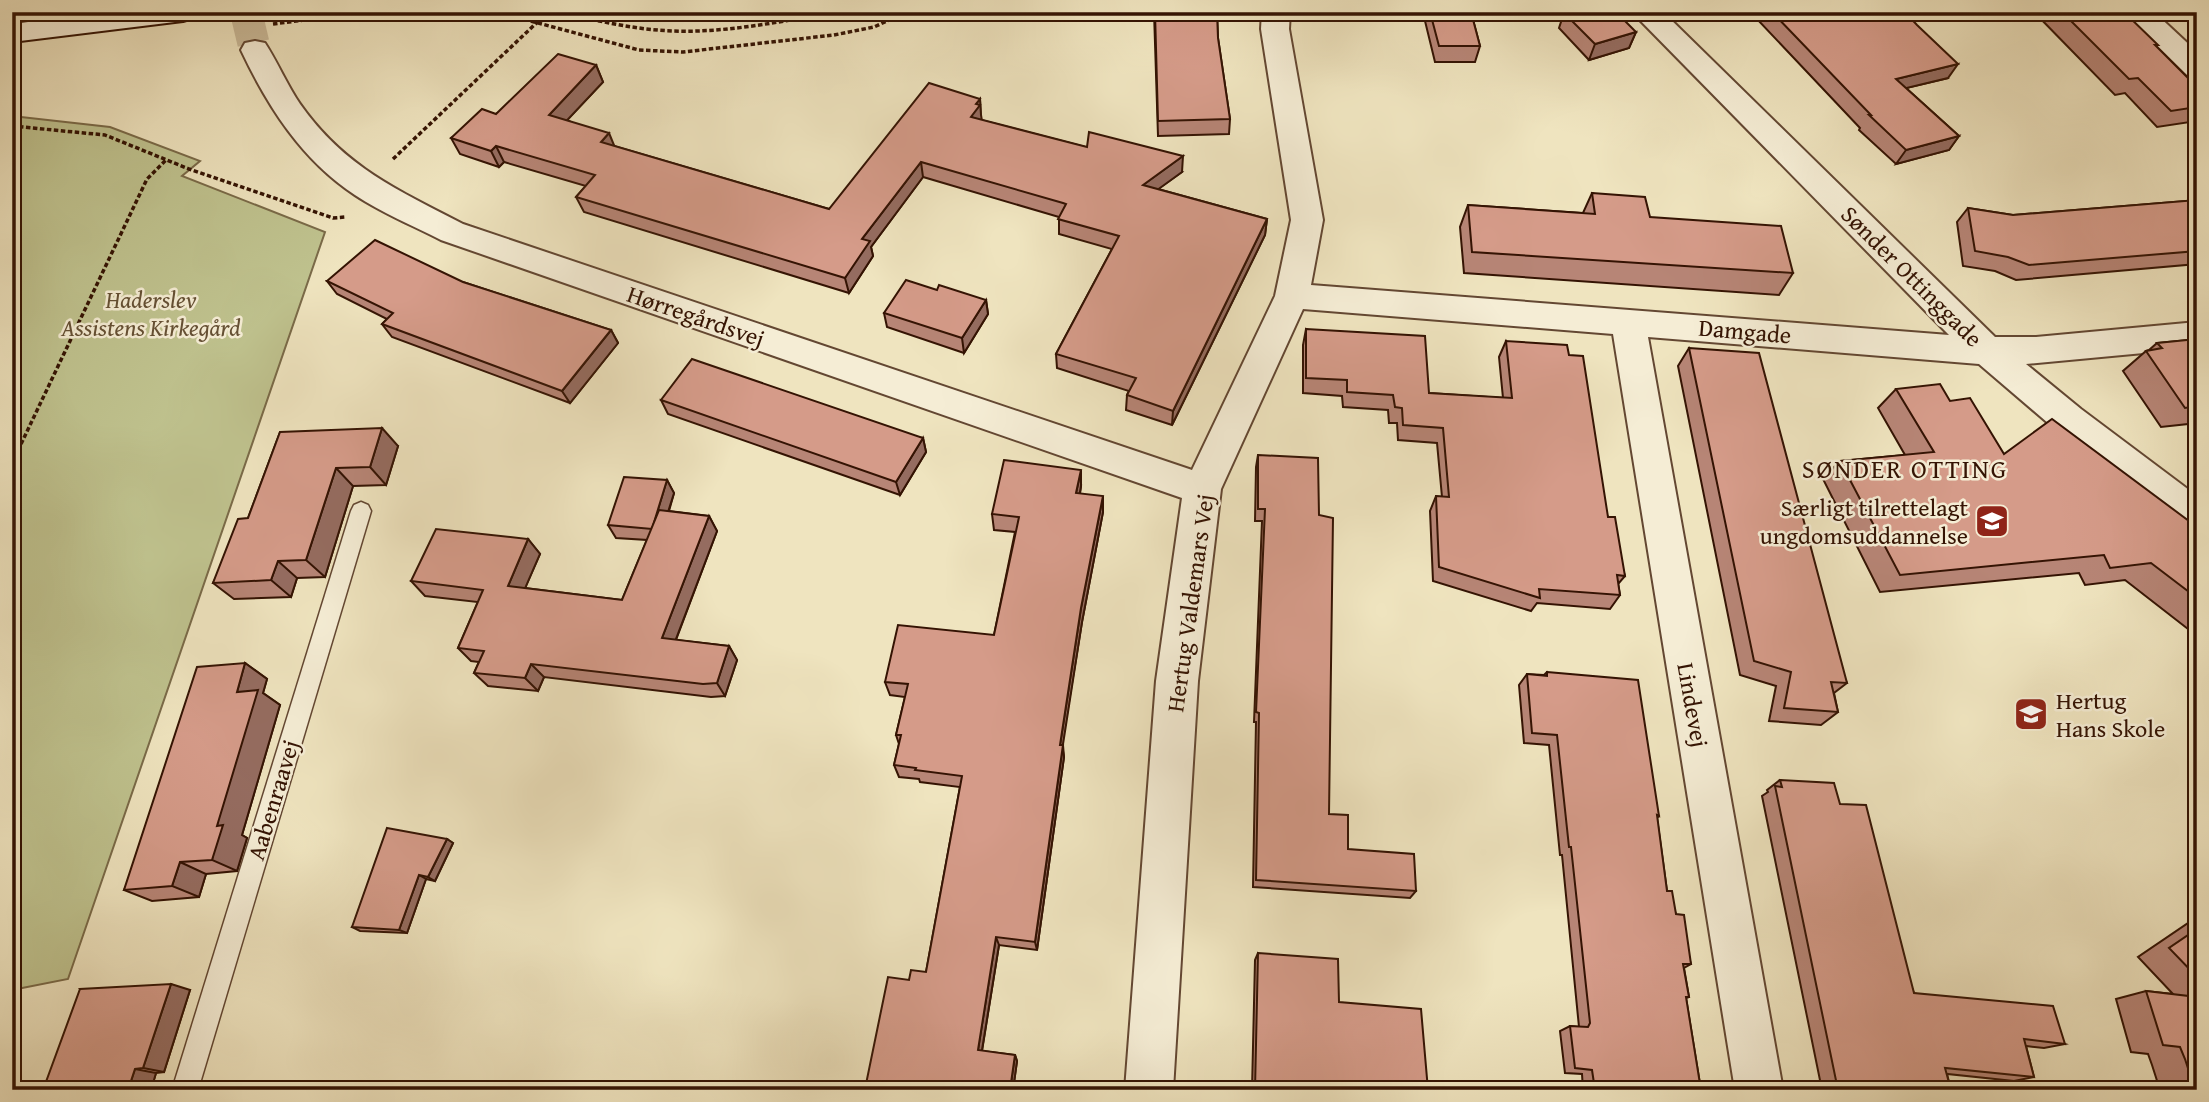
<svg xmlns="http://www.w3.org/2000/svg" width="2209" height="1102" font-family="'Gentium Book Plus',serif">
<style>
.green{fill:#bfc28e;stroke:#7a6a48;stroke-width:2}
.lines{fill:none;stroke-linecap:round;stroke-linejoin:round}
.minor-tunnel{stroke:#caba99;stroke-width:32;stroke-dasharray:32 16;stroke-linecap:butt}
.service-casing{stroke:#634732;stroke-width:3}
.minor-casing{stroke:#634732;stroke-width:4}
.secondary-casing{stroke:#341303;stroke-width:4}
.path{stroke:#341303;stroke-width:3.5;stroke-dasharray:4.5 2.5;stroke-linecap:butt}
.service{fill:#f5edd5;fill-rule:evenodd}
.minor{fill:#f5edd5;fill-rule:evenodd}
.secondary{fill:#f5edd5;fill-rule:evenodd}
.wall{fill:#b78576;stroke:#341303;stroke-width:2}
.shaded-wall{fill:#956c60;stroke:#341303;stroke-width:2}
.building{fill:#d59b89;stroke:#341303;stroke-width:2}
.labels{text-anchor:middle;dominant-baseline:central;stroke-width:5;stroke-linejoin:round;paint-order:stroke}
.street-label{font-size:24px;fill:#341303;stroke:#f5edd5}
.park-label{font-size:24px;font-style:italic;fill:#655034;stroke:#f5edd5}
.poi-label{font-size:24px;fill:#341303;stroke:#f5edd5;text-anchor:end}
.neighbourhood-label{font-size:26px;letter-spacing:2px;fill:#341303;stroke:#f5edd5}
</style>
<rect width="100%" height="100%" fill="#efe4bf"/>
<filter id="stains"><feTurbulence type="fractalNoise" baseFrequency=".00286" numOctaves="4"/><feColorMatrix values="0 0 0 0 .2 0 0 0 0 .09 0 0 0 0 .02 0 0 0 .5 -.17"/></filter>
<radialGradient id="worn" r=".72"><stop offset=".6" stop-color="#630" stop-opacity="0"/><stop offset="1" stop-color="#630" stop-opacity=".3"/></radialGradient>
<polygon class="green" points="12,116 110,127 200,161 182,176 325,232 68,979 12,990"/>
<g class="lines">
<polyline class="minor-tunnel" points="246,12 255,50"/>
<g class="service-casing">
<polygon id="service" points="361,502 368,505 371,511 198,1090 172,1090 351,511 354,505"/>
</g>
<g class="minor-casing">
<g id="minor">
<path d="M1262 12H1290L1289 29 1323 220 1311 285 1949 335 1632 12H1663L1995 337H2036L2197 322V348L2026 364 2081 409 2197 496V533L2184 528 2055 429 1979 364 1648 337 1783 1090H1735L1613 334 1303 309 1221 489 1198 681 1173 1090H1125L1156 681 1182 498 441 240C412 225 382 213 355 195 302 160 268 107 241 50L245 43 255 41 265 43C278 63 287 85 300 104 344 167 398 190 463 224L1192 470 1275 296 1291 220 1261 29Z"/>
<polygon points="2123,12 2154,12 2197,52 2197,77 2187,75"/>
</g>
</g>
<g class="secondary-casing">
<polygon id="secondary" points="108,12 197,12 193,18 183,21 12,42 12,24"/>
</g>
<g class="path">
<polyline points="497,12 639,50 683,52 834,35 874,27 906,12"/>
<path d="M557 12C595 20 635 30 674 31 730 33 785 20 840 12"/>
<polyline points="273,24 367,12"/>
<polyline points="12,126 105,135 189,169 333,218 345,217"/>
<polyline points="393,159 548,12"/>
<polyline points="12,463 147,179 166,160"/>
</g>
<use href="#service" class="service"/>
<use href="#minor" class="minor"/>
<use href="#secondary" class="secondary"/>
</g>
<g class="wall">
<polygon points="1154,12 1217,12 1218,38 1230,119 1229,134 1158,136"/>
<polygon points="1427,12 1471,12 1480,46 1475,62 1435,62 1425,21"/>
<polygon points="1746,12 1905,12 1948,78 1906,88 1959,136 1949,150 1896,164 1859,130 1860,128 1757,19 1752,19"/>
<polygon points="2034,12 2124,12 2156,47 2197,87 2197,121 2157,127 2125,93 2115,95"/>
<polygon points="1564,13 1636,32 1629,48 1589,60 1559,28"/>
<polygon points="596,65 603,82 567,120 614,146 829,209 980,99 981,120 1182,172 1158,189 1267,219 1265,235 1172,425 1126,410 1127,395 1129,391 1057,368 1056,354 1112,249 1059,234 1059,217 923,177 871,247 873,256 849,293 584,212 576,197 586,186 504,162 499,167 460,154 451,138 496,114"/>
<polygon points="1592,193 1650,217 1793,273 1779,295 1464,273 1460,227 1468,205 1583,213"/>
<polygon points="2197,200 2197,264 2016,280 1995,271 1963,266 1957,222 1968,208 2013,215"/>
<polygon points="327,281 463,282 611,330 618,343 570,403 392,337 382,324 387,319 337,294"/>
<polygon points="986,300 988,314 964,353 887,327 884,313"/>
<polygon points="1306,329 1429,393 1503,398 1499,357 1506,341 1608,517 1625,576 1618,584 1620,595 1610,609 1537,603 1531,611 1433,581 1430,511 1436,496 1442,497 1437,443 1398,440 1397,423 1389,423 1388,410 1343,407 1342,396 1303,393 1303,345"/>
<polygon points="2197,339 2197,423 2161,427 2123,371 2146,351 2149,350 2157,343"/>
<polygon points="1689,348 1847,683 1834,693 1838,712 1821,725 1769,721 1776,686 1740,675 1678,366"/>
<polygon points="1896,389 1950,401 2004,454 2197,527 2197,636 2125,580 2085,585 2079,573 1880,592 1823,479 1840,461 1905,455 1878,408"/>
<polygon points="661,400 923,438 926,452 900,495 668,414"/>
<polygon points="280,432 398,446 386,485 353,486 325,577 297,578 291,597 234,599 213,583 248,518"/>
<polygon points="1258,455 1329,814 1348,849 1416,891 1410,898 1253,887 1256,722 1254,722 1262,521 1255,521 1256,467"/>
<polygon points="667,480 674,493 669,511 709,516 717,531 676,640 729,646 737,660 725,696 711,697 544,677 538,691 488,686 474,673 479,662 471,661 458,648 478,602 425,596 411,581 528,539 540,554 525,588 622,600 647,540 616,538 608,525"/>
<polygon points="1081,486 1080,494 1103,512 1082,622 1062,745 1064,757 1037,950 999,945 982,1051 1015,1055 1017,1061 1013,1090 798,1090 865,1089 909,980 926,972 960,787 920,782 919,779 899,777 894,765 899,744 896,735 905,697 890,695 885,682 994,635 1015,532 994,530 992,514"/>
<polygon points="245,663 267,679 263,693 280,705 242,835 247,838 237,871 206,874 199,897 152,901 124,890"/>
<polygon points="1547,672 1659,816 1657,818 1667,891 1676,914 1691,964 1684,968 1689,997 1686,998 1701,1090 1583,1090 1582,1074 1565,1073 1560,1031 1570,1026 1579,1027 1562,855 1560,855 1549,745 1524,743 1519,685 1527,674 1544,675"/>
<polygon points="1780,780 1840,804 1914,993 2065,1044 2044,1048 2026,1046 2034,1077 2014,1081 1947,1074 1951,1090 1822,1090 1762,796 1768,792 1767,790"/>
<polygon points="447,839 453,843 435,881 426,879 407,933 360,931 352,927"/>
<polygon points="2197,917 2197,1090 2160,1090 2152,1065 2148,1054 2131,1052 2116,999 2146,991 2173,994 2138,957"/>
<polygon points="1258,953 1339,1002 1428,1090 1252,1090 1255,960"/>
<polygon points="80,989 190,990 164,1072 156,1073 151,1090"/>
</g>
<g class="shaded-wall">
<polygon points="1636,32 1629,48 1589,60 1595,44"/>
<polygon points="1958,64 1948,78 1886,93 1896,79"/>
<polygon points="596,65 603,82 557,131 549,115"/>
<polygon points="980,99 981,115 982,121 971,117 976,104"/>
<polygon points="609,133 616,150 601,142"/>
<polygon points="1959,136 1949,150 1896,164 1906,150"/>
<polygon points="496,146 504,162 499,167 491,151"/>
<polygon points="1183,156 1182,172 1142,201 1143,185"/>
<polygon points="921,162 923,177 871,247 873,256 849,293 845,278 862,239"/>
<polygon points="1267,219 1265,235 1172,425 1173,411"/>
<polygon points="986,300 988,314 964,353 962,338"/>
<polygon points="611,330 618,343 570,403 562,391"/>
<polygon points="382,428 398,446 386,485 370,467"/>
<polygon points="923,438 926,452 900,495 896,482"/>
<polygon points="336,468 353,486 325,577 306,560"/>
<polygon points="1081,470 1081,486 1077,509 1076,493"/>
<polygon points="667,480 674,493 659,541 652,529"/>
<polygon points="1103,496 1103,512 1082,622 1061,757 1060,745 1081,608"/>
<polygon points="709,516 717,531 671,652 662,638"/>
<polygon points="528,539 540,554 520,600 508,586"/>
<polygon points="278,561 297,578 291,597 271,580"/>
<polygon points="729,646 737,660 725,696 717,683"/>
<polygon points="245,663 267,679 263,693 280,705 242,835 247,838 237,871 212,860 237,692"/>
<polygon points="531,664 544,677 538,691 525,678"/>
<polygon points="1063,745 1064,757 1037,950 1035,942"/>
<polygon points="447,839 453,843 435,881 428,877"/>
<polygon points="180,862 206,874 199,897 172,886"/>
<polygon points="419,875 426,879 407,933 399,930"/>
<polygon points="996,937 999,945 981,1056 978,1050"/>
<polygon points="171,984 190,990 164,1072 143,1068"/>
<polygon points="12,1025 20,1027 12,1047"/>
<polygon points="1015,1055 1017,1061 1013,1090 1010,1090"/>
<polygon points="135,1069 156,1073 151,1090 128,1090"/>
</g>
<g class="building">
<polygon points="1155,12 1217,12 1218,38 1230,119 1158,121"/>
<polygon points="1430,12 1471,12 1480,46 1439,46"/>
<polygon points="1616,12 1636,32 1595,44 1564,13"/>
<polygon points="1772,12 1905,12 1917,25 1958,64 1896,79 1959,136 1906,150 1869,115 1871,115"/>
<polygon points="2062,12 2124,12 2158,45 2155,45 2197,87 2197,107 2171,111 2138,78 2129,79"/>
<polygon points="558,54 596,65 549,115 609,133 601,142 829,209 929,83 980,99 976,104 980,105 971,117 1087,147 1089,132 1183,156 1143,185 1267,219 1173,411 1127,395 1136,378 1056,354 1119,236 1058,219 1066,204 1063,203 921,162 862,239 870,241 845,278 576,197 595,175 496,146 491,151 451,138 482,109 496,114"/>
<polygon points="1592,193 1645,197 1650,217 1781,226 1793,273 1472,252 1468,205 1595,214"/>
<polygon points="2197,200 2197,251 2029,265 2008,257 1975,251 1968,208 2013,215"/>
<polygon points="375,240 463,282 611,330 562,391 382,324 393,313 327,281"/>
<polygon points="906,280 937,290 939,285 986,300 962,338 884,313"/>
<polygon points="1306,329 1425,336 1429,393 1512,398 1506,341 1567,345 1569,355 1583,356 1608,517 1615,517 1625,576 1617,575 1620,595 1539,589 1540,598 1439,567 1436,496 1449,497 1443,428 1403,425 1402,408 1395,407 1393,395 1347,392 1347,380 1306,378"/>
<polygon points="2197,339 2197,406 2185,408 2146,351 2162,348 2157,343"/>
<polygon points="1689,348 1759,353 1847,683 1831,682 1838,712 1784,708 1791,672 1754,661"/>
<polygon points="692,359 923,438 896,482 661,400"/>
<polygon points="1940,384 1950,401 1970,398 2004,454 2052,419 2197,527 2197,598 2151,563 2110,568 2104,555 1900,575 1840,461 1934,452 1896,389"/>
<polygon points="382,428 370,467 336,468 306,560 278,561 271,580 213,583 238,519 248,518 280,432"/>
<polygon points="1258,455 1318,458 1319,515 1333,518 1329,814 1348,815 1348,849 1414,854 1416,891 1256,880 1259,713 1256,712 1265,509 1258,509"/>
<polygon points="1004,460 1081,470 1076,493 1103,496 1081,608 1060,745 1063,745 1035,942 996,937 978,1050 1015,1055 1010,1090 798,1090 800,1081 865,1089 888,977 909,980 911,970 926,972 962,776 915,770 916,768 894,765 901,735 896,735 908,684 885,682 898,625 994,635 1019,517 992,514"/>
<polygon points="624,477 667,480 652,529 608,525"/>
<polygon points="659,510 709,516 662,638 729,646 717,683 703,684 531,664 525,678 474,673 484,651 458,648 483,590 411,581 436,529 528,539 508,586 622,600"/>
<polygon points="245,663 237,692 258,690 217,826 223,825 212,860 180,862 172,886 124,890 197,667"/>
<polygon points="1547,672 1638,680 1659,816 1657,815 1667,891 1672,891 1676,914 1684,915 1691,964 1683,964 1689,997 1686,997 1701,1090 1595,1090 1592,1070 1575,1068 1570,1026 1588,1027 1590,1023 1571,847 1569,847 1557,735 1532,733 1527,674 1547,676"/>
<polygon points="1780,780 1834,783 1840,804 1866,805 1914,993 2053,1006 2065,1044 2024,1039 2034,1077 1945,1068 1951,1090 1838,1090 1775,786 1782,787"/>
<polygon points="387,828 447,839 428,877 419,875 399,930 352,927"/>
<polygon points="2197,929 2197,977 2169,948"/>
<polygon points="1258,953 1338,959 1339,1002 1421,1009 1428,1090 1255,1090"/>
<polygon points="171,984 143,1068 135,1069 128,1090 43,1090 80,989"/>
<polygon points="2146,991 2197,997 2197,1090 2195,1090 2185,1059 2180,1047 2163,1045"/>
</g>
<defs>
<g id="school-square" transform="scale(1.75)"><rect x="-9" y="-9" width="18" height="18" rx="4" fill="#8f2418" stroke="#f5edd5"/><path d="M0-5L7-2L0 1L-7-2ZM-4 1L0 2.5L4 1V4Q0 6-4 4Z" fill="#fff"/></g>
</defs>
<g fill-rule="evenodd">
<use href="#school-square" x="1992" y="521"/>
<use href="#school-square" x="2031" y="714"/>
</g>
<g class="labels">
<g class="street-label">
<text transform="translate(1912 276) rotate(45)">Sønder Ottinggade</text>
<text transform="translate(696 316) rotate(19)">Hørregårdsvej</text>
<text transform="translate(1745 331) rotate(5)">Damgade</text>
<text transform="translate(1190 603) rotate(-82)">Hertug Valdemars Vej</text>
<text transform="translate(1693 705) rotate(80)">Lindevej</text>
<text transform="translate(273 800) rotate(-73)">Aabenraavej</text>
</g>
<g class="park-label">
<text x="151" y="299">Haderslev<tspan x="151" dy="28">Assistens Kirkegård</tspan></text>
</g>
<g class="poi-label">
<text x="1968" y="507">Særligt tilrettelagt<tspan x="1968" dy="28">ungdomsuddannelse</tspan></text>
<text x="2056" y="700" text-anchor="start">Hertug<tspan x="2056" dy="28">Hans Skole</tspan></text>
</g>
<g class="neighbourhood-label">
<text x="1905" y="468">SØNDER OTTING</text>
</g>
</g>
<rect width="2209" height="1102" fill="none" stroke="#efe4bf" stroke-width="42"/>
<rect x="14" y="14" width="2181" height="1074" fill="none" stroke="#341303" stroke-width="3.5"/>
<rect x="21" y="21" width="2167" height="1060" fill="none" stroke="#341303" stroke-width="2"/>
<rect width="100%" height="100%" filter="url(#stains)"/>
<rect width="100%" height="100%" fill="url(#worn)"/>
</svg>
